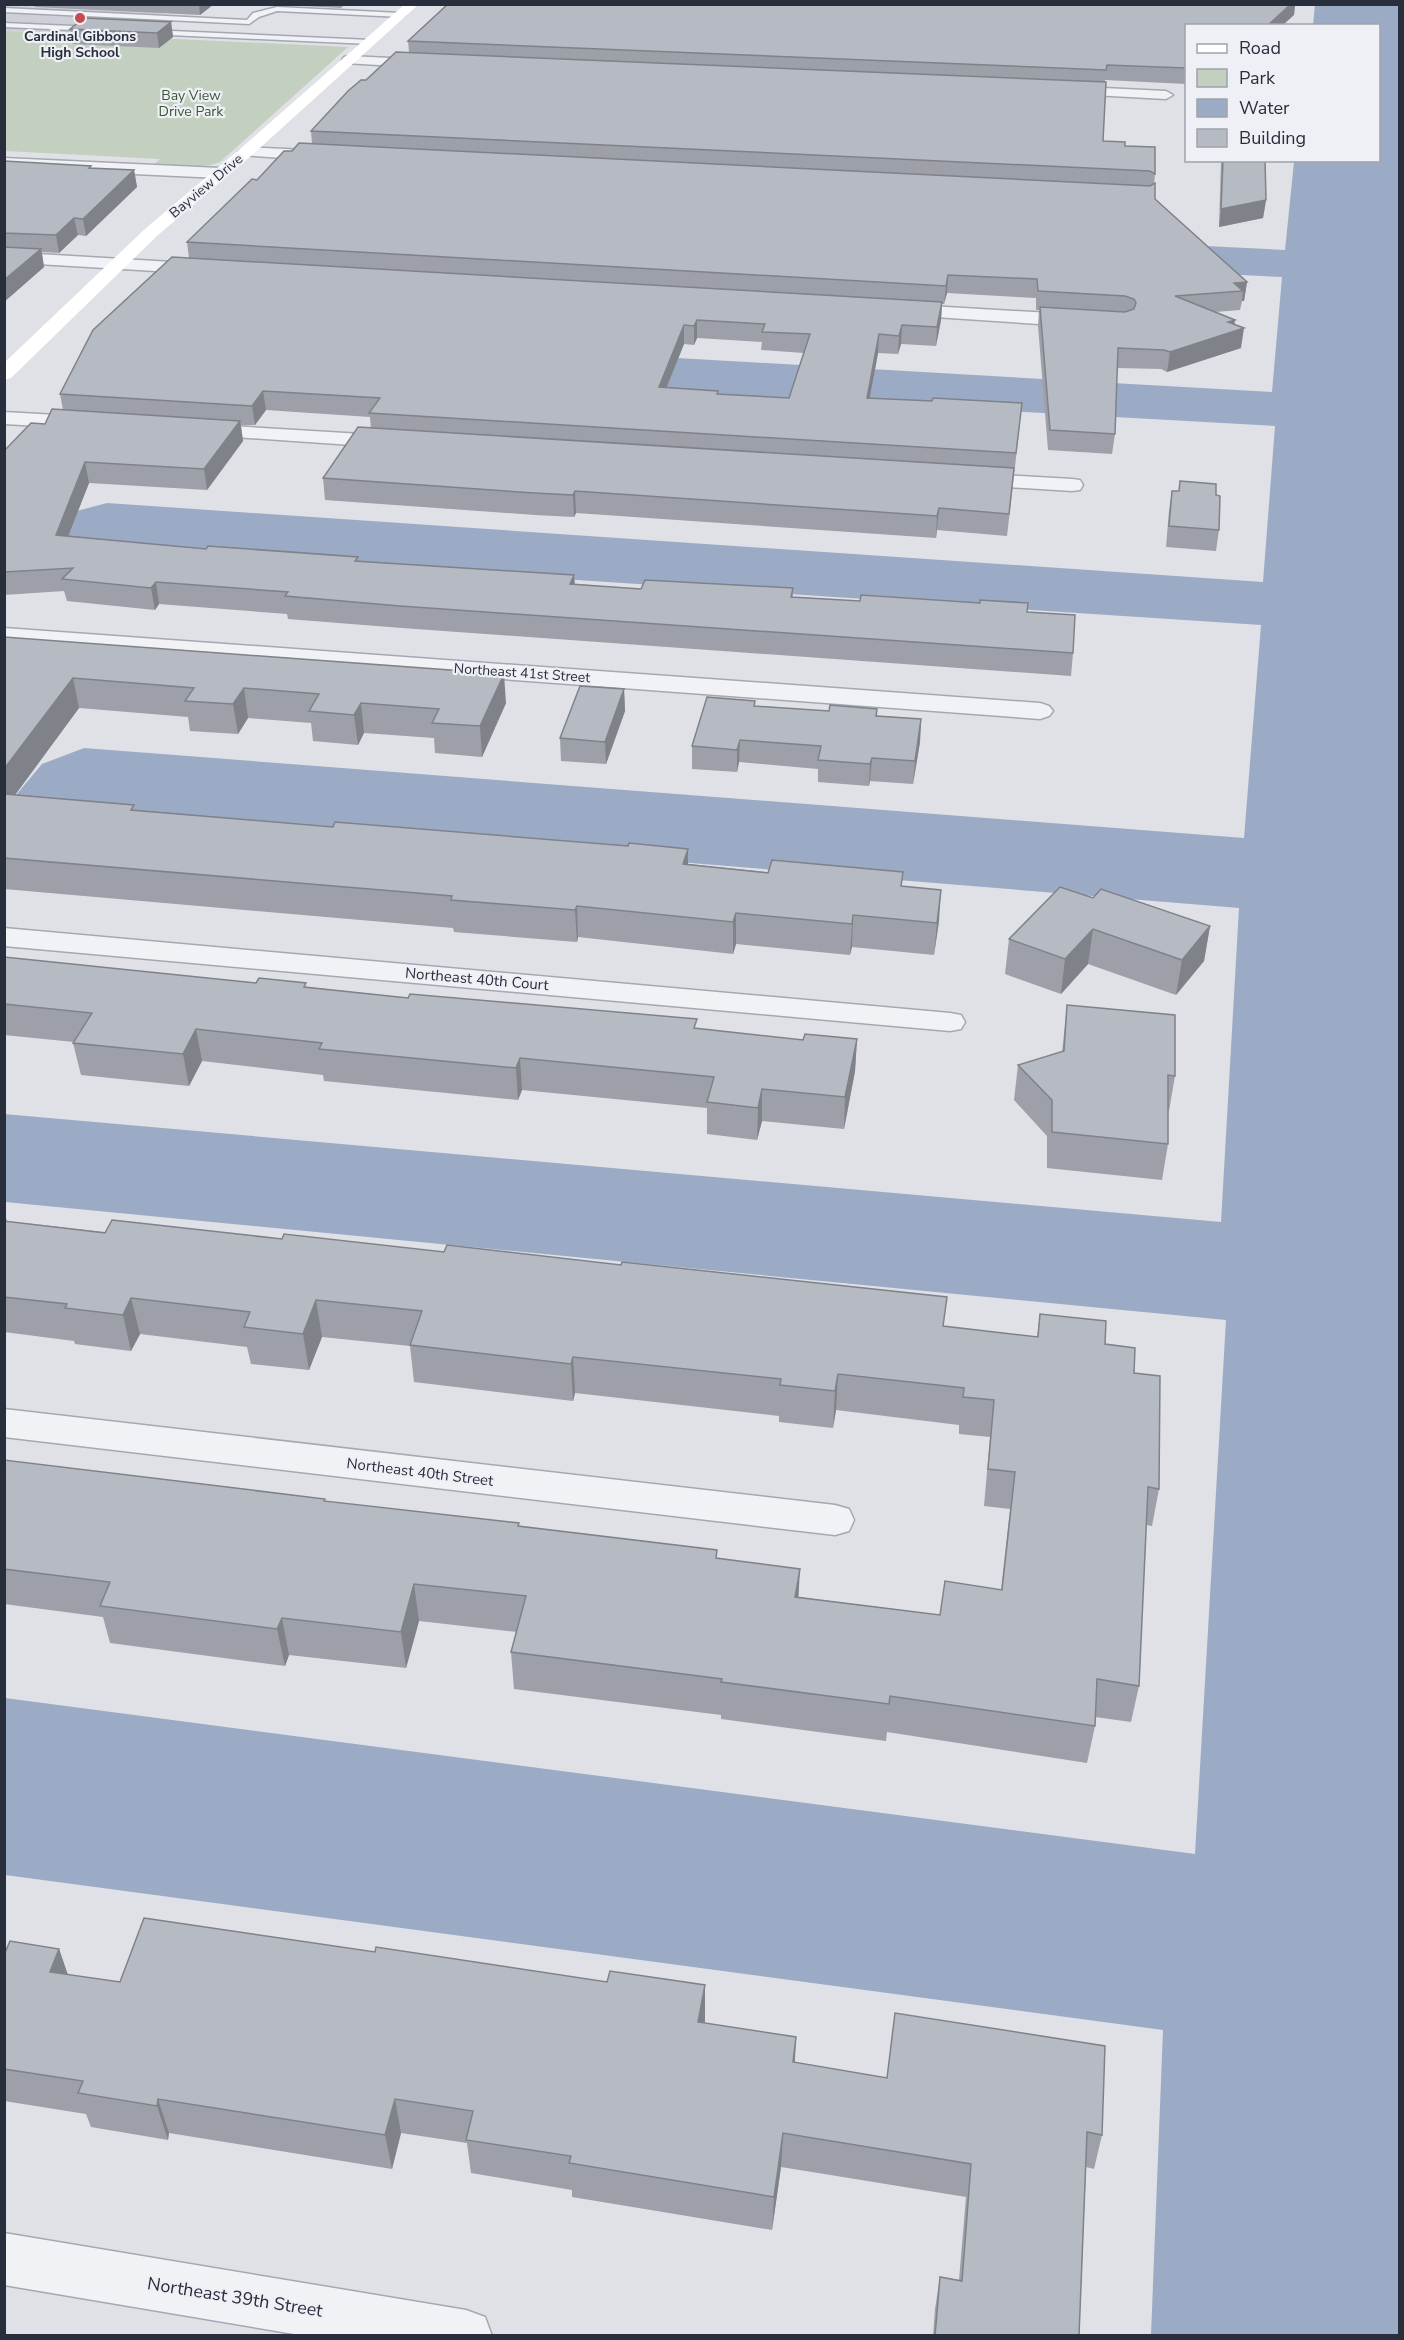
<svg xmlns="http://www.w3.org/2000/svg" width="1404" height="2340" font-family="'Nunito Sans',sans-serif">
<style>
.built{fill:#cdd0d9}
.green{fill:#c3d0c0}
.water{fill:#9cabc5}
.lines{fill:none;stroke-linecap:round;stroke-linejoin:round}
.lane-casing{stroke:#a5a8b1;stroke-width:3}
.street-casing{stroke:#a5a8b1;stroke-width:3}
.lane{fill:#f1f2f6;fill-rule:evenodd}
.street{fill:#f1f2f6;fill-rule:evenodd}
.secondary{fill:#fff;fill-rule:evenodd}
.wall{fill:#9da0a8;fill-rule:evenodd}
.shaded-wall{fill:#7f8288}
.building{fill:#b6bac3;stroke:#7f8288;stroke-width:1.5;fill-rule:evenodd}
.poi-dot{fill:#c44c4f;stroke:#eef0f5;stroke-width:2}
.labels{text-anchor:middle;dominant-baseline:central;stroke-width:4.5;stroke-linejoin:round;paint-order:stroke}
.far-poi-label{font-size:14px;font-weight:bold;fill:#292e3d;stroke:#eef0f5}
.far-park-label{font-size:14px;fill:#395837;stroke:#eef0f5}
.far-street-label{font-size:14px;fill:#292e3d;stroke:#eef0f5}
.street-label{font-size:15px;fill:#292e3d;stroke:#eef0f5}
.near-street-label{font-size:18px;fill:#292e3d;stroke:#eef0f5}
</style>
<rect width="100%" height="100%" fill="#dfe1e7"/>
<polygon class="built" points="5,5 174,5 128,37 5,31"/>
<path class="green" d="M5 31 348 47 220 162C198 170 175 167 152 166L160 159 5 151Z"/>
<polygon class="water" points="1315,5 1399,5 1399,2335 1151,2335 1163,2030 5,1875 5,1698 1195,1854 1226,1320 5,1202 4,1114 1221,1222 1239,908 32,809 16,795 42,764 84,748 1244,838 1261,625 75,547 56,536 73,512 107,503 1263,582 1275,426 176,365 204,331 1272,392 1282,277 307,229 325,203 1285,250 1294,162 1274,161 1378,160 1378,26 1313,25"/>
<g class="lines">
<g class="lane-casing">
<g id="lane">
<polygon points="277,7 401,13 405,15 401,17 277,11 259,17 249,24 4,12 4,8 247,20 253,13"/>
<polygon points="4,23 95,27 99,29 95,31 4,27"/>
<polygon points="150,30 370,40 374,42 370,44 147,34"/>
</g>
</g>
<g class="street-casing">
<g id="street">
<polygon points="349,56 431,60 438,64 431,68 344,63 342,60 344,57"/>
<polygon points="1061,86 1166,91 1173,95 1166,99 1056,93 1054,90"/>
<polygon points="246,147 326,151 334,156 326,161 240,155 238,152"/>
<polygon points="4,158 220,168 228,173 220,178 4,168"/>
<polygon points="4,252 206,264 212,265 215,269 212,273 206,274 4,262"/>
<polygon points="896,304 1084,315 1091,317 1093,321 1091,325 1084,327 889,314 887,310 889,306"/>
<polygon points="4,412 93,417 100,419 103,423 100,427 93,429 4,424"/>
<polygon points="198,424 395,436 402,438 405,442 402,446 395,448 191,434 188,430 191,426"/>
<polygon points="967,473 1072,479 1080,480 1083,485 1080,490 1072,491 959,484 956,479 959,474"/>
<polygon points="4,628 1040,703 1049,706 1053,711 1049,716 1040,719 4,642"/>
<polygon points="4,928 950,1013 961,1015 965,1022 961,1029 950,1031 4,946"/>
<polygon points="4,1409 835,1505 849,1509 854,1520 849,1531 835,1535 4,1437"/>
<polygon points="4,2233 466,2310 485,2317 492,2336 306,2336 4,2285"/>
</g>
</g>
<use href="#lane" class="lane"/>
<use href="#street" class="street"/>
<polygon class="secondary" points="405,4 419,4 252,155 158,235 11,378 4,380 4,363 146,228 240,149"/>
</g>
<g class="wall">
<polygon points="34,4 214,4 200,15 35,7"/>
<polygon points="262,4 345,4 341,8"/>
<path d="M448 4H1295L1294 15 1186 26V84L1105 80 1103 141 1125 146 1155 174 1154 184 1155 199 1247 282 1244 301H1242L1240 310 1215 312 1235 320 1234 325 1241 348 1167 372 1161 369 1117 368 1115 434 1112 454 1048 450 1038 326 1039 310H1036V298L947 293 944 304H942L941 320 936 346 901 344 898 354 878 353 870 398 1020 423 1007 536 937 530 936 538 576 513 574 517 535 515 325 500 323 478 371 428 370 417 266 410 255 425H241L243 441 207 490 89 483 68 536 206 549 358 557V561L574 575 575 584 641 589 793 588V597L1027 612 1073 653 1071 676 402 628 288 619 287 614 159 604 155 610 67 601 64 591 4 595V451L45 424 63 410 60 394 189 258 187 242 257 180 292 151 312 144 311 131 366 80 409 52 408 41ZM697 338 762 342 761 350 804 353 789 398 718 394V391L667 387 684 344 694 345Z"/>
<polygon points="171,22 173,37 159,48 72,44 70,29"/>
<polygon points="1221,160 1265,160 1266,200 1263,218 1219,227"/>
<polygon points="4,161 92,168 134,170 137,187 86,236 78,235 59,253 42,252 44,267 4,302"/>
<polygon points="1180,481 1216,495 1219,530 1216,551 1166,547 1169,511 1172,491 1179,491"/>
<polygon points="4,637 506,703 482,757 435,753 434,738 364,733 358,745 313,741 311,723 248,718 238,734 190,731 188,717 79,708 15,795 135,810 333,827 688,849 688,864 902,886 939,921 934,955 852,947 850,955 736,944 733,954 578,937 577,942 454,932 453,928 4,889"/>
<polygon points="624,689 625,711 606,764 561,761 560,738"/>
<polygon points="755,701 755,706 921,719 920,742 913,784 870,781 869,786 818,782 818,769 739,762 737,772 692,769 692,746"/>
<polygon points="1093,898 1210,926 1204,961 1176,995 1088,964 1061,994 1005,974 1009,939"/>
<polygon points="4,957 256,983 307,987 803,1040 857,1039 855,1071 844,1129 762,1121 757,1140 707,1134 707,1108 522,1090 518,1100 324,1081 323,1075 202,1061 189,1086 81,1075 73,1043 74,1042 4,1035"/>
<polygon points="1067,1005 1175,1076 1169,1111 1168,1111 1168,1144 1162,1180 1047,1168 1047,1136 1014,1100 1018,1065 1062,1052"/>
<polygon points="4,1212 7,1221 1037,1337 1040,1314 1105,1344 1134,1373 1159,1489 1152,1526 1146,1525 1139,1686 1131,1722 1095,1717 1095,1726 1087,1763 887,1732 886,1741 721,1719 721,1715 514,1689 511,1652 517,1632 419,1621 406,1668 289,1655 285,1666 110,1643 103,1617 4,1604 4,1460 325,1499 325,1502 519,1523 519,1526 717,1558 798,1597 940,1615 1001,1590 1010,1509 984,1506 990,1437 959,1434 959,1425 836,1410 833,1428 779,1422 779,1416 575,1393 573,1401 414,1382 410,1346 322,1337 309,1370 251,1364 247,1347 140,1334 131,1351 75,1344 74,1341 4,1332"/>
<polygon points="59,1949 68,1975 120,1982 375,1952 607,1982 705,1985 705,2023 796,2037 795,2062 1102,2135 1094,2169 1086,2167 1079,2336 933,2336 935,2309 940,2277 959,2280 966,2197 781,2167 772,2230 572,2197 572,2190 471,2173 467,2143 401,2133 392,2169 169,2133 168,2140 91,2127 86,2114 4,2101 4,1955"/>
</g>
<g class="shaded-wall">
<polygon points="199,4 214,4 200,15"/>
<polygon points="1295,4 1294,15 1282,26 1267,26 1291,5"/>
<polygon points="171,22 173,37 159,48 157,33"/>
<polygon points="134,170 137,187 86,236 83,219"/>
<polygon points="1266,200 1263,218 1219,227 1221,209"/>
<polygon points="74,218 78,235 59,253 56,235"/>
<polygon points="41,249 44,267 4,302 4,280"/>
<polygon points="948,275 947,293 944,304 946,286"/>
<polygon points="1247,282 1244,301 1242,301 1243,291 1234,283"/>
<polygon points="942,302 941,320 936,346 937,327"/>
<polygon points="697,320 697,338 694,345 694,326"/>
<polygon points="1235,320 1233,332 1244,328 1241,348 1167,372 1170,352 1228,322"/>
<polygon points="684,325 684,344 659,406 659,387"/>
<polygon points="902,325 901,344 898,354 899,336"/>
<polygon points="879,334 878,353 866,417 867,398"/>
<polygon points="263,391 266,410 255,425 252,406"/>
<polygon points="240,421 243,441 207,490 204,469"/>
<polygon points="85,462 89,483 60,557 56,535"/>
<polygon points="575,491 576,513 574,517 573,495"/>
<polygon points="939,508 937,530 936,538 937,516"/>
<polygon points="574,575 575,597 570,584"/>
<polygon points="156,582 159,604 155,610 151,588"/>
<polygon points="504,674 506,703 482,757 480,726"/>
<polygon points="73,678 79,708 4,810 4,769"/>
<polygon points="244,688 248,718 238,734 233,704"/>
<polygon points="624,689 625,711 606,764 605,742"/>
<polygon points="361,703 364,733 358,745 354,715"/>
<polygon points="921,719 920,742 913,784 915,761"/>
<polygon points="740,740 739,762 737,772 737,750"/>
<polygon points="872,758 870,781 869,786 870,764"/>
<polygon points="688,849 688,881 683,864"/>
<polygon points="941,890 939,921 934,955 937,923"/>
<polygon points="577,906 578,937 577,942 575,910"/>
<polygon points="736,913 736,944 733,954 733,922"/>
<polygon points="853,915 852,947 850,955 852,924"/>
<polygon points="1210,926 1204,961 1176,995 1182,960"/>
<polygon points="1093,929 1088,964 1061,994 1065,959"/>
<polygon points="196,1029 202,1061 189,1086 183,1054"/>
<polygon points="857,1039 855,1071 844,1129 845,1097"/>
<polygon points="520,1058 522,1090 518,1100 516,1068"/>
<polygon points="762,1089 762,1121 757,1140 758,1108"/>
<polygon points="131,1298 140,1334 131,1351 123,1315"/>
<polygon points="316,1300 322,1337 309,1370 303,1334"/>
<polygon points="573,1357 575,1393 573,1401 571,1364"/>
<polygon points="838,1374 836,1410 833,1428 835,1391"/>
<polygon points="800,1569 798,1606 795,1597"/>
<polygon points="414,1584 419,1621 406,1668 401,1632"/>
<polygon points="282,1618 289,1655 285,1666 277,1629"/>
<polygon points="59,1949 71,1984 50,1972"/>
<polygon points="705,1985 705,2020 698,2057 698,2022"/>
<polygon points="796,2037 794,2072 793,2062"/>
<polygon points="158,2099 169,2133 168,2140 157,2106"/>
<polygon points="395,2099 401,2133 392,2169 385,2135"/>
<polygon points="783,2133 781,2167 772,2230 774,2197"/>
</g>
<g class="building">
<polygon points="448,4 1291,4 1267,26 1186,26 1186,68 1107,65 1106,70 408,41"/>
<polygon points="84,18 171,22 157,33 70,29"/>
<polygon points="396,52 1106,82 1103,141 1125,142 1125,146 1155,147 1155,174 1150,171 311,131 348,91 361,80 366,80"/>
<polygon points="299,143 1150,186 1155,183 1155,199 1247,282 1234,283 1243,291 1175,296 1235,320 1228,322 1244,328 1170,352 1164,350 1118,348 1115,434 1050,430 1040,307 1125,312 1134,309 1136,303 1134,299 1125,296 1038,291 1037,279 948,275 946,286 187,242 252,179 257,180 284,151 292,151"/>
<polygon points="1223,160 1265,160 1266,200 1221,209"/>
<polygon points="4,161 91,166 89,168 134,170 83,219 74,218 56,235 4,233"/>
<polygon points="4,247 41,249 4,280"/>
<path d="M172 257 942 302 937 327 902 325 899 336 879 334 867 398 932 401 933 398 1022 403 1016 453 369 413 380 398 263 391 252 406 60 394 93 330ZM697 320 765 324 762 332 810 334 789 398 717 394 718 391 659 387 684 325 694 326Z"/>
<polygon points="52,409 240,421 204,469 85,462 56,535 206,549 208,546 358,557 355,561 574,575 570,584 641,589 645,580 793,588 791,597 860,601 861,595 980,603 980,600 1028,603 1027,612 1075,615 1073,653 400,606 285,596 288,592 156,582 151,588 62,579 73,568 4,572 4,451 31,423 45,424"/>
<polygon points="358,427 1014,468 1009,514 939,508 937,516 575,491 573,495 534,493 323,478"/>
<polygon points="1180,481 1216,484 1216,495 1220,496 1219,530 1169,526 1172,491 1179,491"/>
<polygon points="4,637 504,674 480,726 432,723 439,709 361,703 354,715 309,711 319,694 244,688 233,704 185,701 194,688 73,678 4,769"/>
<polygon points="580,686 624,689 605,742 560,738"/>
<polygon points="707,697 755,701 754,706 829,711 830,705 877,709 876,716 921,719 915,761 872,758 870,764 818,760 821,746 740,740 737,750 692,746"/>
<polygon points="4,794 134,805 131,810 333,827 335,822 628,846 629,843 688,849 683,864 768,873 772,860 903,872 901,886 941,890 937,923 853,915 852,924 736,913 733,922 577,906 575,910 451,900 452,896 4,858"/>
<polygon points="1060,887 1093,898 1101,889 1210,926 1182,960 1093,929 1065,959 1009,939"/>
<polygon points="4,957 256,983 259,978 306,983 304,987 408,998 410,994 697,1019 694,1028 803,1040 805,1034 857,1039 845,1097 762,1089 758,1108 707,1102 714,1077 520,1058 516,1068 319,1049 322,1043 196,1029 183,1054 73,1043 92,1013 4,1004"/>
<polygon points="1067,1005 1175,1015 1175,1076 1168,1075 1168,1144 1052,1132 1052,1100 1018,1065 1064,1051"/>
<polygon points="112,1220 282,1239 284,1234 444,1252 447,1245 621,1265 622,1262 947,1297 943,1326 1038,1337 1040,1314 1106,1321 1105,1344 1135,1348 1134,1373 1160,1376 1159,1489 1148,1487 1139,1686 1097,1679 1095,1726 890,1696 889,1704 721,1682 722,1679 511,1652 526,1596 414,1584 401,1632 282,1618 277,1629 100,1606 110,1582 4,1569 4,1460 325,1499 324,1501 519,1523 518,1526 717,1550 716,1558 800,1569 795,1597 940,1615 945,1581 1002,1590 1015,1472 988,1469 994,1400 963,1397 964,1388 838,1374 835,1391 780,1385 781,1379 573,1357 571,1364 410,1345 422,1311 316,1300 303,1334 244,1327 250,1312 131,1298 123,1315 65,1308 67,1304 4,1297 4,1221 105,1233"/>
<polygon points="144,1918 375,1952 376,1947 607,1982 610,1971 705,1985 698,2022 796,2037 793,2062 887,2078 895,2013 1105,2046 1102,2135 1087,2132 1079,2336 935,2336 940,2277 962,2281 971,2164 783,2133 774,2197 569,2163 571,2156 466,2140 473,2111 395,2099 385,2135 158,2099 157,2106 78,2093 83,2081 4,2069 4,1955 10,1941 59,1949 50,1972 120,1982"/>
</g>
<circle class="poi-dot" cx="80" cy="18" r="6"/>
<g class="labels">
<g class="far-poi-label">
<text x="80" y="36">Cardinal Gibbons<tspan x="80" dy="16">High School</tspan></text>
</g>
<g class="far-park-label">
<text x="191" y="95">Bay View<tspan x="191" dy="16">Drive Park</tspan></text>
</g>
<g class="far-street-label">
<text transform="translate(206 186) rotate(-40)">Bayview Drive</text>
<text transform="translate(522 673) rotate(4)">Northeast 41st Street</text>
</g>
<g class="street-label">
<text transform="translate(477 979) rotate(5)">Northeast 40th Court</text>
<text transform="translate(420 1472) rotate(7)">Northeast 40th Street</text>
</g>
<g class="near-street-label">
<text transform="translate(235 2297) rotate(9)">Northeast 39th Street</text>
</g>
</g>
<rect width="1404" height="2340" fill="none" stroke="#292e3d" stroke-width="12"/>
<rect x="1185" y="24" width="195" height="138" fill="#eef0f5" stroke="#9fa2ab" stroke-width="1.5"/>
<rect x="1197" y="44" width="30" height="9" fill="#ffffff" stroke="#9fa2ab" stroke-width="1.5"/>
<text x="1239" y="54" font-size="18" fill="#292e3d">Road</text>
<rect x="1197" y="69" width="30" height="18" fill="#c3d0c0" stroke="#9fa2ab" stroke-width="1.5"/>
<text x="1239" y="84" font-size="18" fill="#292e3d">Park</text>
<rect x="1197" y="99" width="30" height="18" fill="#9cabc5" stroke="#9fa2ab" stroke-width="1.5"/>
<text x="1239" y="114" font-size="18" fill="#292e3d">Water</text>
<rect x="1197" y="129" width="30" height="18" fill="#b6bac3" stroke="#9fa2ab" stroke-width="1.5"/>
<text x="1239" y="144" font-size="18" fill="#292e3d">Building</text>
</svg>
